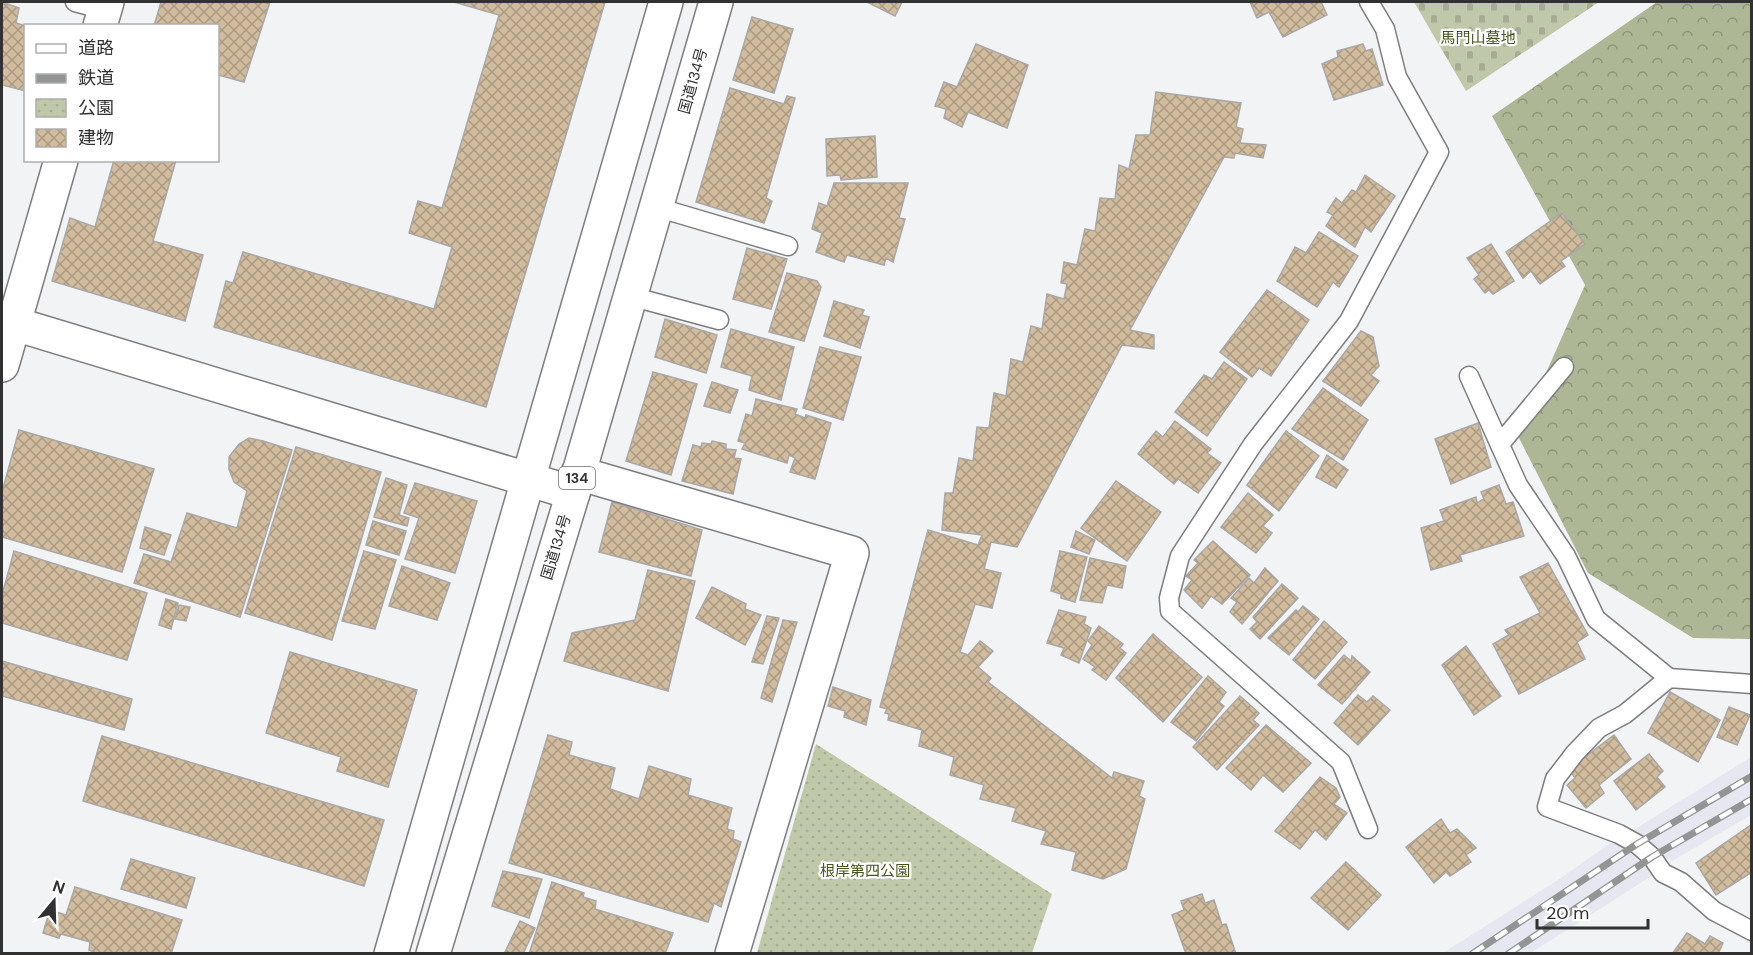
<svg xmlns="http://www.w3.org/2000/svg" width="1753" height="955" font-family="'DM Sans','Noto Sans JP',sans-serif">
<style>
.built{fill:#e6e7f0}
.forest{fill:url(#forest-crowns)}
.cemetery{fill:url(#cemetery-stones)}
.park{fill:url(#park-dots)}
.building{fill:url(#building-cross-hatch);stroke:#a9a8a7;stroke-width:1.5}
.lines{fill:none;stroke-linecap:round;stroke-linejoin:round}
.service-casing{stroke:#7d7d7f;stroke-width:21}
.minor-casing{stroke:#7d7d7f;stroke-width:36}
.tertiary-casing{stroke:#7d7d7f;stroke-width:36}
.trunk-casing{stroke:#7d7d7f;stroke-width:36}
.service{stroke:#fff;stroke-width:18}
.minor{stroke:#fff;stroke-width:33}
.tertiary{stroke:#fff;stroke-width:33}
.trunk{stroke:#fff;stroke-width:33}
.rail-casing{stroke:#939494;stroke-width:7}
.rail{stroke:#fff;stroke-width:4.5;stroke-dasharray:14;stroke-linecap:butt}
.labels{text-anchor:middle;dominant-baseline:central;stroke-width:4.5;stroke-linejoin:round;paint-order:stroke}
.shield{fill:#fff;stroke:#6f6f6f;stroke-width:1.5}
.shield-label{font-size:14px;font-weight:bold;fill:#313131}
.park-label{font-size:15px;fill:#48541e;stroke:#fff}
.street-label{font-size:15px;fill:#313131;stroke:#fff}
</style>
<defs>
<pattern id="forest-crowns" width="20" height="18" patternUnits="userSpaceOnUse" patternTransform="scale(1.5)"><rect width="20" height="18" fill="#adb695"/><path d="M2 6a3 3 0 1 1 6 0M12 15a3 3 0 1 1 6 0" fill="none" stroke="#8d957a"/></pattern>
<pattern id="cemetery-stones" width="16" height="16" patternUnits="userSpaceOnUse" patternTransform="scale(1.5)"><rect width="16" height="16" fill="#bfc8a9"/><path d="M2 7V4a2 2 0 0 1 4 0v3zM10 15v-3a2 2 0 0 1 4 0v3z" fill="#a5ac92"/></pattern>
<pattern id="park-dots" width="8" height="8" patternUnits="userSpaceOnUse" patternTransform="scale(1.5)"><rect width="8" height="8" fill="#bfc8a9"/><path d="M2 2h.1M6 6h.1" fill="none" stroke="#a5ac92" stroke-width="1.8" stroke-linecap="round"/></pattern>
<pattern id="building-cross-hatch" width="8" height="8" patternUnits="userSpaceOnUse" patternTransform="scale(1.5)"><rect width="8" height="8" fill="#d2bc9e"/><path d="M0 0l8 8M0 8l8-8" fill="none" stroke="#ab9981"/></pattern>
</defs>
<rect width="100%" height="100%" fill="#f2f3f4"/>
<g class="built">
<polygon points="1751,757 1751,815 1672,861 1659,854 1645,840 1632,831"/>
<polygon points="1612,842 1628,850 1653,875 1531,953 1443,953 1558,880"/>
</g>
<polygon class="forest" points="1657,2 1751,2 1751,639 1693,638 1588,573 1518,436 1585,285 1492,116"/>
<polygon class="cemetery" points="1414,2 1599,2 1466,91"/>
<polygon class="park" points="816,744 1052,894 1032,953 757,953"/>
<g class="building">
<polygon points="2,2 19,8 16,23 26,26 26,91 2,85"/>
<polygon points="161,2 270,2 244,82 218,75 218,26 154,26"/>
<polygon points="454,2 605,2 486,407 214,327 226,281 233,283 243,252 434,309 452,247 409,233 418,201 442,208 499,15"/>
<polygon points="867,2 902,2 895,16"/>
<polygon points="1250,2 1321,2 1327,15 1283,37 1269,12 1257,18"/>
<polygon points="752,17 793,29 774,93 733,80"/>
<polygon points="976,44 1028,65 1007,128 968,112 962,127 944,118 946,109 935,106 944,82 957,87"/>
<polygon points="1363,44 1366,51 1372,49 1383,85 1334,100 1322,64 1338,57 1337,51"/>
<polygon points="730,88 784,104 787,96 795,98 766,198 772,201 764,223 696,202"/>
<polygon points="1156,92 1241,103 1236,127 1243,129 1240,143 1266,145 1263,158 1235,153 1234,158 1224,157 1130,330 1154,335 1154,349 1122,345 1017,547 991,542 984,569 1001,573 992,608 975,604 960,652 968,655 980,641 993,651 978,667 991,678 988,682 1112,778 1114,772 1144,781 1139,796 1145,799 1126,869 1103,879 1072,870 1076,852 1041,844 1046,831 1012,821 1016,808 980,799 984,785 950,775 954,757 919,746 922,730 888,720 889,714 885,713 887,709 880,707 928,530 978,545 982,535 942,530 945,493 953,493 959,458 973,461 977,427 989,428 994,393 1006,396 1011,359 1023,362 1031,326 1042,329 1047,294 1064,299 1067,284 1061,283 1064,262 1077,265 1085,229 1095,231 1100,198 1115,199 1119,165 1129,169 1136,135 1150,135"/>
<polygon points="875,136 877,177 841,180 840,175 827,176 826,139"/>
<polygon points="114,160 176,160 153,241 203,255 185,321 52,281 70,218 95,227"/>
<polygon points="1365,175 1395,196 1371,232 1365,227 1355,247 1326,226 1333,215 1327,212 1336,198 1342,203 1352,190 1356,192"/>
<polygon points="834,183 908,183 899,218 905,219 893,262 886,258 884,265 847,255 844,262 816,252 822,233 812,229 819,203 827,206"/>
<polygon points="1562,213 1585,244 1561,261 1565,266 1540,284 1531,271 1523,278 1506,252"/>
<polygon points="1319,232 1358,256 1339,287 1333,282 1317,307 1277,281 1295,247 1306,253"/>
<polygon points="1491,244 1514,281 1493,294 1489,290 1485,293 1474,279 1479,275 1467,258"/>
<polygon points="747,248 787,259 771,309 733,299"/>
<polygon points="787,273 817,281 821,287 804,341 769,332"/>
<polygon points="1267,290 1309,320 1271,376 1259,368 1252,377 1220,352"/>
<polygon points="834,301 864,310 862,315 869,317 860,348 824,336"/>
<polygon points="665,319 717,335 706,373 655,357"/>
<polygon points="731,329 794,347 781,400 749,390 752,376 721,367"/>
<polygon points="1361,331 1373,337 1379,366 1371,375 1379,381 1361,406 1323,381"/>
<polygon points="820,347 861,357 843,420 803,408"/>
<polygon points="1224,362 1247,379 1207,436 1175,412 1204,375 1212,379"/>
<polygon points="653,372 697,384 671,475 626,461"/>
<polygon points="712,382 738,390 730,413 704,406"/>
<polygon points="1323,388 1368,420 1343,460 1292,429"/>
<polygon points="756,399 797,409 795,414 805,418 806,415 831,423 815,479 790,472 795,458 789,455 787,463 742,449 745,443 738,441 746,414 752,416"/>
<polygon points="1175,421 1211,449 1207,453 1221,463 1198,493 1178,479 1174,484 1138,454 1156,431 1163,437"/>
<polygon points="1478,423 1491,467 1451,484 1435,439"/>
<polygon points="19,430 154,469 122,572 2,537 2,492"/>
<polygon points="1286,431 1319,456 1279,511 1247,485"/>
<polygon points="249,438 263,441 292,450 240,617 134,583 144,554 171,562 187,513 237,528 247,491 234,482 229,469 229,457 239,444"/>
<polygon points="712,441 726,444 726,449 736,450 734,458 741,459 733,494 682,481 693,445 701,447 702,443 711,444"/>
<polygon points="296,447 381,472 332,640 245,613"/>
<polygon points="1327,455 1348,470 1336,488 1316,477"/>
<polygon points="386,478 407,485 399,515 409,518 407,526 374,517"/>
<polygon points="1116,481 1161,512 1127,561 1081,528"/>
<polygon points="415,483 477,501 455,573 405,559 419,518 404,513"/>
<polygon points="1499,485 1506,504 1513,502 1524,536 1460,555 1462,561 1431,570 1421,528 1444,521 1440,510 1476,497 1477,503 1484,499 1481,492"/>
<polygon points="1248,493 1273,515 1263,526 1272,533 1256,553 1221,527"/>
<polygon points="612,502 702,530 691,576 599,552"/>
<polygon points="373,521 406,531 399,555 366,545"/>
<polygon points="145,527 171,535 164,555 140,548"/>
<polygon points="1076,531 1095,540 1089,554 1071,547"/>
<polygon points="1213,541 1250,575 1222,604 1211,596 1202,608 1184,590 1192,580 1186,576 1198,563 1194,560"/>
<polygon points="14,551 147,593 127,660 2,623 2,595"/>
<polygon points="364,551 396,560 375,629 342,621"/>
<polygon points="1060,551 1087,557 1075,602 1061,598 1061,594 1051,591"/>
<polygon points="1090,558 1126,566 1122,588 1107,585 1102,603 1080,600"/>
<polygon points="1548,563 1588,635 1577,642 1585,659 1519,694 1493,644 1509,635 1505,630 1540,613 1520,577"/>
<polygon points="402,566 450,583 437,620 389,606"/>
<polygon points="1265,568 1278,581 1242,624 1230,612 1237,602 1231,598 1249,578 1254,583"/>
<polygon points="648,570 695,581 668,691 564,661 572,633 635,620"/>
<polygon points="1282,584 1298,598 1260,639 1250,629 1257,622 1253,617"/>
<polygon points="712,587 746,604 745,609 761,615 745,645 696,618"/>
<polygon points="166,599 178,603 171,629 159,625"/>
<polygon points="179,605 190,607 186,621 175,619"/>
<polygon points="1303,606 1319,619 1289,655 1268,638 1296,610 1298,612"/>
<polygon points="1059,610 1086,617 1084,624 1091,628 1079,663 1061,655 1064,648 1047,643"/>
<polygon points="767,616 779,618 763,664 752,662"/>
<polygon points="783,620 797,622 772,702 761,698"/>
<polygon points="1324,621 1347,642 1315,679 1293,660"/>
<polygon points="1099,626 1123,644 1120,648 1126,653 1106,680 1092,670 1095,667 1083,659 1092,645 1088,641"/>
<polygon points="1153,634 1202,677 1163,722 1116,678"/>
<polygon points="1466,646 1501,696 1474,715 1442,665"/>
<polygon points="290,652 417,690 388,787 337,771 341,757 266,733"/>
<polygon points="1344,655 1351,661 1352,656 1370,672 1342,704 1318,685"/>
<polygon points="2,661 132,699 124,730 2,696"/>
<polygon points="1208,676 1226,692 1219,702 1224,706 1196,741 1171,722"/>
<polygon points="833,687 871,700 866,725 844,717 845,711 828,706"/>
<polygon points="1670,692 1720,720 1698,762 1648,733"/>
<polygon points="1358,695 1367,702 1373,696 1390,710 1358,745 1334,723"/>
<polygon points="1240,696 1259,713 1253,720 1259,725 1217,770 1193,747"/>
<polygon points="1729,707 1750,715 1737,745 1717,737"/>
<polygon points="1266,725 1311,763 1283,792 1263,775 1251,790 1226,768"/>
<polygon points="548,735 572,742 569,755 615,768 610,789 639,799 649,766 691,779 688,795 732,808 727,829 734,831 733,839 741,842 721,907 714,903 708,922 509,863"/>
<polygon points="1614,735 1631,759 1599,785 1604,793 1586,808 1567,785 1575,778 1569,769"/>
<polygon points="102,736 384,820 364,886 83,801"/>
<polygon points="1649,754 1663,771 1657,777 1665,787 1636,810 1614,781"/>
<polygon points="1320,777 1336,788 1340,797 1334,804 1347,813 1326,840 1315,830 1300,849 1275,831"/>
<polygon points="1441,819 1450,833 1457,829 1476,848 1466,855 1471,862 1450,876 1446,872 1434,883 1406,847"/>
<polygon points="1751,825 1752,872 1716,895 1696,863"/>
<polygon points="131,859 195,878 186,908 121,889"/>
<polygon points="1346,862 1381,895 1348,930 1311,898"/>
<polygon points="503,871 542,879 529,918 492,906"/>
<polygon points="552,882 584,893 583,897 596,901 595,909 673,933 665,954 529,954"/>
<polygon points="75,887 182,920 171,954 99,954 89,950 90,942 61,934 59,938 43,933 50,910 66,915"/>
<polygon points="1202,894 1205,903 1214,900 1222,925 1226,924 1236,954 1186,954 1172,915 1184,910 1181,901"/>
<polygon points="520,921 535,928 523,954 504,954"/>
<polygon points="1687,933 1705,944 1710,936 1723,943 1718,954 1672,954"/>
</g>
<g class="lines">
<g class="service-casing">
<g id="service">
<polyline points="75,2 105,10"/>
<polyline points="656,207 788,246"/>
<polyline points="630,296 719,320"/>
<polyline points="1469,376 1518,485 1566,556 1596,619 1669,678"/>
<polyline points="1500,444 1564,367"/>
<polyline points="1752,684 1669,678 1625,714 1599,728 1575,753 1555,779 1547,807 1619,834 1637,844 1652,857 1663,873 1681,882 1714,911 1752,931"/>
<polyline points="1368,829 1341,762 1170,611 1169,598 1180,556 1253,444 1349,321 1439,152 1397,77 1385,29 1369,2"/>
</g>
</g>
<g class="minor-casing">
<g id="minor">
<polyline points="100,26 107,2"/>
<polyline points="2,365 61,160"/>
<polyline points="578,473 852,553 732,954"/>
</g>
</g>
<g class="tertiary-casing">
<polyline id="tertiary" points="2,320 573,493"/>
</g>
<g class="trunk-casing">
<g id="trunk">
<polyline points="391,954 666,2"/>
<polyline points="433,954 573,493 716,2"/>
</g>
</g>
<use href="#service" class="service"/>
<use href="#minor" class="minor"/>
<use href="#tertiary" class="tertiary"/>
<use href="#trunk" class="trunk"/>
<g class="rail-casing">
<g id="rail">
<polyline points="1472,954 1637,844 1752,776"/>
<polyline points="1508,954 1652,857 1752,799"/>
</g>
</g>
<use href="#rail" class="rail"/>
</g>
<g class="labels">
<rect class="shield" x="559" y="467" width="36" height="22" rx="4.5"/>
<g class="shield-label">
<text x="577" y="478">134</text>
</g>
<g class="park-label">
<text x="1478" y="38">馬門山墓地</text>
<text x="865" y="871">根岸第四公園</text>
</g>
<g class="street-label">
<text transform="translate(693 81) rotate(-74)">国道134号</text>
<text transform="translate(556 547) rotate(-73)">国道134号</text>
</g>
</g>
<rect width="1753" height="955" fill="none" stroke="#313131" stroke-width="6"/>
<rect x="24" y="24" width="195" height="138" fill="#ffffff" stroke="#adadad" stroke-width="1.5"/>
<rect x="36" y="44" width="30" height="9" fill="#ffffff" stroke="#adadad" stroke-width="1.5"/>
<text x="78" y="54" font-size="18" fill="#313131">道路</text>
<rect x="36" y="74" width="30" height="9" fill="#939494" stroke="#adadad" stroke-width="1.5"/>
<text x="78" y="84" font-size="18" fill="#313131">鉄道</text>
<rect x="36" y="99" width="30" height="18" fill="url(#park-dots)" stroke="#adadad" stroke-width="1.5"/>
<text x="78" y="114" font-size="18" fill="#313131">公園</text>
<rect x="36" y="129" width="30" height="18" fill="url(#building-cross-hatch)" stroke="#adadad" stroke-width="1.5"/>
<text x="78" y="144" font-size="18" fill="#313131">建物</text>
<g transform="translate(54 901) rotate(19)" stroke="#ffffff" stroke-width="4.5" paint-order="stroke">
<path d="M0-4.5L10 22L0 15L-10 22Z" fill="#313131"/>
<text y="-9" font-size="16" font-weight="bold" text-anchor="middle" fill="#313131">N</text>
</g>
<path d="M1537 919v9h111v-9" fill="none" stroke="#313131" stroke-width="3"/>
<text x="1546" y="919" font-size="18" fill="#313131" stroke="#ffffff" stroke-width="4.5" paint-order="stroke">20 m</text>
</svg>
